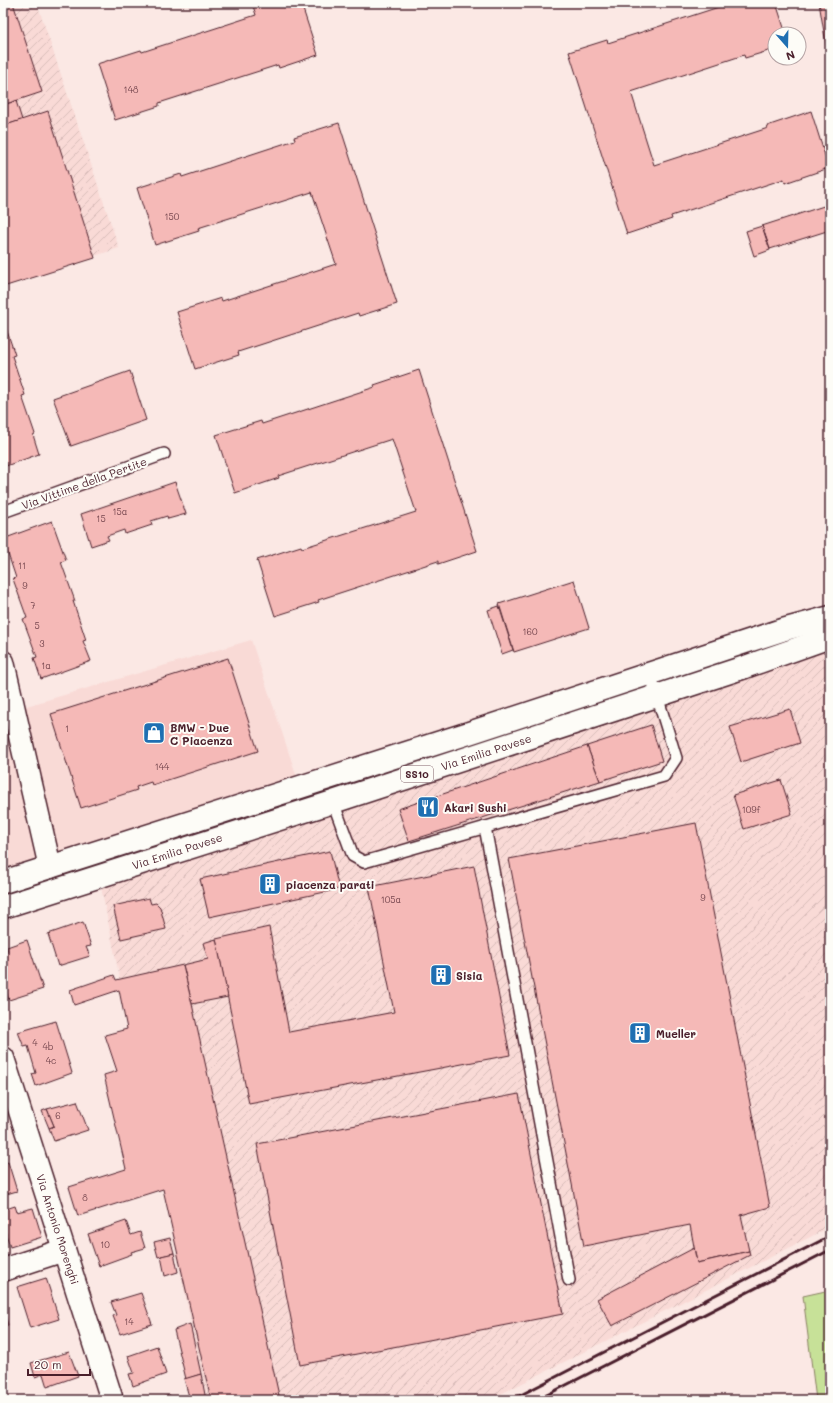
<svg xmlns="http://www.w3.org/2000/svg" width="833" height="1403" font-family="Mali,sans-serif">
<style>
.built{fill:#f9dad6}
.industrial{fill:url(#industrial-furrows)}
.green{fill:#c7e198;stroke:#888062}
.building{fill:#f5b9b7;stroke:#4a1f2b}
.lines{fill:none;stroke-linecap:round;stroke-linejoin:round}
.service-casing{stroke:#4a1f2b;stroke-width:14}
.minor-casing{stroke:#4a1f2b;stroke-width:25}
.primary-casing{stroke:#4a1f2b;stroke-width:25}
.service{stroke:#fdfcf7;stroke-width:11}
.minor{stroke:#fdfcf7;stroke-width:22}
.primary{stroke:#fdfcf7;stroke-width:22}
.rail{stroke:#4a1f2b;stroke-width:3}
.labels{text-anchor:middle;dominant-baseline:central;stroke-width:4;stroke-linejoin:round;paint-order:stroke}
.number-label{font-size:9px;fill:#75464e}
.shield{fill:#fdfcf7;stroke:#806168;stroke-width:1}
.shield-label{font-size:10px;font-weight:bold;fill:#4a1f2b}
.street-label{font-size:11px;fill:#4a1f2b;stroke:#fdfcf7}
.poi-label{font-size:11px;font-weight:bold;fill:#4a1f2b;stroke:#fdfcf7;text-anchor:start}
</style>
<defs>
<pattern id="industrial-furrows" width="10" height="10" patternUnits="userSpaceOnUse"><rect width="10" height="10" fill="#f9dad6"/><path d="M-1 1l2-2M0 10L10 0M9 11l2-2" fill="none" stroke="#d7bbb8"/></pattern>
</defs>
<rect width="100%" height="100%" fill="#fbe8e4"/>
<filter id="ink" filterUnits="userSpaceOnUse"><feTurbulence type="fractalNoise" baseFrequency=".025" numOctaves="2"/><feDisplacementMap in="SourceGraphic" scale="8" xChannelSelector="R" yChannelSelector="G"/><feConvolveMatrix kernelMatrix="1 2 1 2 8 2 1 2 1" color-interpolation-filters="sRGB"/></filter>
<g filter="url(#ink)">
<polygon class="built" points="251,640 303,795 3,893 3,713"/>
<g class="industrial">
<polygon points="3,3 37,3 119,248 3,286"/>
<polygon points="830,628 830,1227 489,1400 207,1400 96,863 303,795"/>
</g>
<polygon class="green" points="830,1290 830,1400 816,1400 803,1296"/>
<g class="building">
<polygon points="3,3 13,3 42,92 3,105"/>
<polygon points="252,3 301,3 318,55 279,68 278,65 159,103 159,106 115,120 97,64 141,50 142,52 256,15"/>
<polygon points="727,3 776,3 786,34 775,34 775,49 745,58 744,55 631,92 654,165 768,128 767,126 811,111 829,168 785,183 784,179 671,216 672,219 627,234 569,52 607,40 608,43 728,4"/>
<polygon points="819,3 830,3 830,67"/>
<polygon points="16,101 22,120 3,126 3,105"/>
<polygon points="48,111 95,258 3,287 3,126"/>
<polygon points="339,123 397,304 359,316 358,313 238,352 239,355 195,369 177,312 221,298 222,301 336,264 312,192 198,228 199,231 155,245 137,188 181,174 182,177 295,140 294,137"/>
<polygon points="830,204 830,230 770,249 762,226"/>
<polygon points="762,226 770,250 754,256 746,231"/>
<polygon points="3,319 15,355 12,356 25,395 22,396 35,434 33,435 39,454 3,467"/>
<polygon points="419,370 477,551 438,564 438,561 318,600 319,602 275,616 257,560 301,546 302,548 416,512 392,439 278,476 279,478 235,493 216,435 261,421 262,424 375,387 374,385"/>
<polygon points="130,371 146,420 71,446 53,398"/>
<polygon points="175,482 186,514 168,519 167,516 151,521 152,525 125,534 124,530 107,536 109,540 91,546 81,514"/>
<polygon points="52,521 66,560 61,562 75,601 73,601 86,640 83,641 91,661 41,679 34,658 37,657 23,619 27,618 13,579 16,578 3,539"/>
<polygon points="574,580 589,628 514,652 499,604"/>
<polygon points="499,606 513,650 502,654 488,610"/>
<polygon points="228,658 258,751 152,785 151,782 136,787 137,790 81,808 51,714"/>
<polygon points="790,709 800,743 741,762 730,727"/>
<polygon points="651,725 662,761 600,781 587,746"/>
<polygon points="587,746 600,781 409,841 398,809"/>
<polygon points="781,780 792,814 744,829 733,795"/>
<polygon points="696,823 770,1207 741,1215 749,1251 697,1263 690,1225 584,1246 509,859"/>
<polygon points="330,851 339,889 209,917 200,879"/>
<polygon points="474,866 510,1055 249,1104 216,939 269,927 289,1032 394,1012 369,887"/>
<polygon points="149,898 151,904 156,903 160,907 166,929 121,939 113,906"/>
<polygon points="83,922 91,946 86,947 90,956 58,966 48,934"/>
<polygon points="216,939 228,997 192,1004 183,965 208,959 203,943"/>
<polygon points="27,940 43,989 9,1000 3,982 3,954 8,952 7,947"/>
<polygon points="183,965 192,1004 280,1400 211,1400 163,1189 78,1216 69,1187 126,1169 104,1075 117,1071 105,1035 127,1029 119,990 74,1005 70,990 114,975 116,980"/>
<polygon points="56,1021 72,1073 36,1086 32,1074 36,1073 28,1046 24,1047 18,1032"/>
<polygon points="519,1094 563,1314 300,1365 257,1144"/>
<polygon points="77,1101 88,1130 54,1141 49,1128 54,1126 47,1109"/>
<polygon points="47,1109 54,1126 49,1128 42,1111"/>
<polygon points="8,1162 17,1191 3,1195 3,1164"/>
<polygon points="15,1206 17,1212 33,1208 42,1237 10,1247 3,1223 3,1210"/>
<polygon points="126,1221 131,1235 140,1232 145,1248 131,1252 132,1254 99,1266 88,1234"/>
<polygon points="170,1238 174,1253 158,1257 154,1242"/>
<polygon points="694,1248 697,1263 749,1251 750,1255 612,1326 597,1299"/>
<polygon points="174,1253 178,1272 165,1276 161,1256"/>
<polygon points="46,1278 59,1319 30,1328 17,1287"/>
<polygon points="141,1293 152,1324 120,1334 113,1316 116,1315 111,1302"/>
<polygon points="3,1307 8,1325 3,1326"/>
<polygon points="190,1324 201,1374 186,1379 174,1330"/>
<polygon points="157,1346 166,1374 133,1386 129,1374 134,1373 128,1356"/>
<polygon points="69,1352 78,1376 47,1387 43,1374 35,1377 31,1363"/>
<polygon points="201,1374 206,1400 190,1400 184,1379"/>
<polygon points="170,1395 171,1400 155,1400"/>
<polygon points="83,1397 84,1400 74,1400"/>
</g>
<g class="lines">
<g class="service-casing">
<g id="service">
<polyline points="3,512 164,454"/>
<polyline points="333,802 353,856 364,862 664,776 676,758 650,673"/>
<polyline points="485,827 569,1280"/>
</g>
</g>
<g class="minor-casing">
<g id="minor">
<polyline points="3,662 50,867"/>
<polyline points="3,1058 112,1400"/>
<polyline points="3,1270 64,1250"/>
</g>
</g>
<g class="primary-casing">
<g id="primary">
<polyline points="3,882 466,734 782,630 830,617"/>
<polyline points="3,907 333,802 745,667 830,637"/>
</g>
</g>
<use href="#service" class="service"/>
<use href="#minor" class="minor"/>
<use href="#primary" class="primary"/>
<g class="rail">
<polyline points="511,1400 830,1236"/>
<polyline points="537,1400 830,1250"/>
</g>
</g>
</g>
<defs>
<g id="shop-square" transform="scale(1.15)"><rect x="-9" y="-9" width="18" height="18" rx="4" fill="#1f6fb2" stroke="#fdfcf7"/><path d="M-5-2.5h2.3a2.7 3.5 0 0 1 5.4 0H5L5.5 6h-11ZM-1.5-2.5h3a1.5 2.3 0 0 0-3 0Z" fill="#fff"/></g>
<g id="restaurant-square" transform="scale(1.15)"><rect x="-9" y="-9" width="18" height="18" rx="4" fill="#1f6fb2" stroke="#fdfcf7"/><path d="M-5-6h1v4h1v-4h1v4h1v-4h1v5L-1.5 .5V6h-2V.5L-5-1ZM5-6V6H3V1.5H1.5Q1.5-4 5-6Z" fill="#fff"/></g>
<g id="building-square" transform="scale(1.15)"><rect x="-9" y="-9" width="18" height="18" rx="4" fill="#1f6fb2" stroke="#fdfcf7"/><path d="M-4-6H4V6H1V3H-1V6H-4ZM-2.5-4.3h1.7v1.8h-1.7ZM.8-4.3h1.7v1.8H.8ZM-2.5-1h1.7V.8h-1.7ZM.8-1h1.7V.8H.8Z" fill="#fff"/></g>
</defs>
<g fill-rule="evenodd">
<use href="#shop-square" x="154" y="733"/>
<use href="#restaurant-square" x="428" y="807"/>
<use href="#building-square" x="270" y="884"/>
<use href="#building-square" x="441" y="975"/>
<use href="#building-square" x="640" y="1033"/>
</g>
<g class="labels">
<g class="number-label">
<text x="131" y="89">148</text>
<text x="172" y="216">150</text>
<text x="120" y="511">15a</text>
<text x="101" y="518">15</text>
<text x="22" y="565">11</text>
<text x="25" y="585">9</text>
<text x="33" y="605">7</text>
<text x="37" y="625">5</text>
<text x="530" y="631">160</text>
<text x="42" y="643">3</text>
<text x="46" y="665">1a</text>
<text x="67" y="728">1</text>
<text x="162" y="766">144</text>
<text x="751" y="809">109f</text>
<text x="703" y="897">9</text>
<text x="391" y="899">105a</text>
<text x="35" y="1042">4</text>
<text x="48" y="1046">4b</text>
<text x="51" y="1060">4c</text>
<text x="58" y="1115">6</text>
<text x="85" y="1197">8</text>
<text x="105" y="1244">10</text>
<text x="129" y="1321">14</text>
</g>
<rect class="shield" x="401" y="766" width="32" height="16" rx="3"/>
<g class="shield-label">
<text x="417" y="774">SS10</text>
</g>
<g class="street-label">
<text transform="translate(84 483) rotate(-20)">Via Vittime della Pertite</text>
<text transform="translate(486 752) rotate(-18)">Via Emilia Pavese</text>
<text transform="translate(177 851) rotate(-18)">Via Emilia Pavese</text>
<text transform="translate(58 1229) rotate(72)">Via Antonio Morenghi</text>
</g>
<g class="poi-label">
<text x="170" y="727">BMW - Due<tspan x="170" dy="13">C Piacenza</tspan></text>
<text x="444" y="807">Akari Sushi</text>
<text x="286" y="884">piacenza parati</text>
<text x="456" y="975">Sisia</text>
<text x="656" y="1033">Mueller</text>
</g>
</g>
<rect width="833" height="1403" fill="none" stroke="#fdfcf7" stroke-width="16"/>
<rect x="8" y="8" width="817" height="1387" fill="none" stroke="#4a1f2b" stroke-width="1.5" filter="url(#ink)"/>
<g transform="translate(787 46) rotate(160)"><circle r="19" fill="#fdfcf7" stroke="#b5a4a5"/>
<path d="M0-3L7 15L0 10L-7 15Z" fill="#1f6fb2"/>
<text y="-6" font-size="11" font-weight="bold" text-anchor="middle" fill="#4a1f2b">N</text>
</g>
<path d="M28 1369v6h62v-6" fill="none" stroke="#4a1f2b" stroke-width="2"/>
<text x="34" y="1369" font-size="12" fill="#4a1f2b" stroke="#fdfcf7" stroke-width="3" paint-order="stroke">20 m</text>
</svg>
